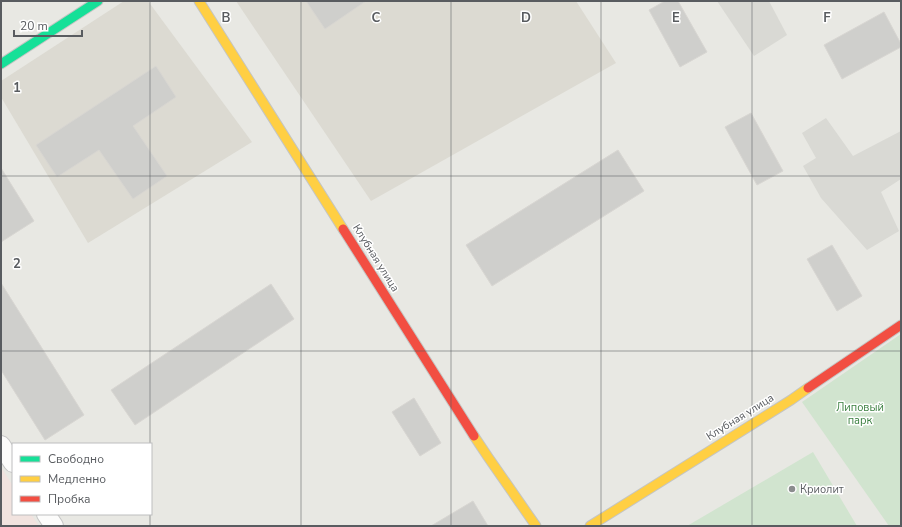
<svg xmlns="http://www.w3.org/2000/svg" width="902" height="527" font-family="'Nunito Sans',sans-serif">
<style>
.industrial{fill:#d9d9d4}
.education{fill:#dcdad2}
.medical{fill:#f1e3df}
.green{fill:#d1e4cf}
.building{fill:#cfcfcc;stroke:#d8d6d2}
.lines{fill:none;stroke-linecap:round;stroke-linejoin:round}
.street-casing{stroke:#c5c5c5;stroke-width:20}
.fast-casing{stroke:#c4c5c3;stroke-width:11}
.slow-casing{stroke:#c4c5c3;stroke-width:11}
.jam-casing{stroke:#c4c5c3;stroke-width:11}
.street{stroke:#fcfcfb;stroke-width:18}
.fast{stroke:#16e098;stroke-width:9}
.slow{stroke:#ffcf43;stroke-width:9}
.jam{stroke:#f24e42;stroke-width:9}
.grid{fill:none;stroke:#595c60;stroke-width:1;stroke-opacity:0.55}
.poi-dot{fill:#8b8d8e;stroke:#fff;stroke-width:1.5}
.labels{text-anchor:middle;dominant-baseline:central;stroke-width:3;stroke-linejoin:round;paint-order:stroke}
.street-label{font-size:11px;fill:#595c60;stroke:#fff}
.park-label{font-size:11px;fill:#3a7f3f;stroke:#fff}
.poi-label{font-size:11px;fill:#595c60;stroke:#fff;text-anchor:start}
.grid-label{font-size:13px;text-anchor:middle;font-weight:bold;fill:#595c60;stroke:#fff;stroke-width:3;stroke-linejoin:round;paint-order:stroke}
</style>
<rect width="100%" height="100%" fill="#e8e8e3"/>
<g class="industrial">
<polygon points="717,1 769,1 787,35 754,56"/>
<polygon points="826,118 853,156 901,131 901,179 881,192 899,231 867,250 821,198 803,166 816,158 802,133"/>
</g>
<g class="education">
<polygon points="124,1 148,1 252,142 88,243 1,97 1,81"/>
<polygon points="236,1 576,1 616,63 371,201"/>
</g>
<polygon class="medical" points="1,467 13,486 13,514 31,514 39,526 1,526"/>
<g class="green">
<polygon points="901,334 901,526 889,526 802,402"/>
<polygon points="813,452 857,526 687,526"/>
</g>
<g class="building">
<polygon points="306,1 366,1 325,29"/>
<polygon points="665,1 678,1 707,52 680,67 649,10"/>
<polygon points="884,12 901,44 901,47 842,79 824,45"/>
<polygon points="156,66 176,97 133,126 167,176 133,199 99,150 57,177 36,145"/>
<polygon points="751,113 783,171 757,185 725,127"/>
<polygon points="618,150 644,191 492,286 466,245"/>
<polygon points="1,168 34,221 1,242"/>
<polygon points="832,245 862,296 837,311 807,259"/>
<polygon points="1,283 84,415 45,440 1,370"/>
<polygon points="271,284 294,319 135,425 111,390"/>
<polygon points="414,398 441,443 420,456 392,412"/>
<polygon points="473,501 488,526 431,526"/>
</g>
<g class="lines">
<g class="street-casing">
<g id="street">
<polyline points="1,445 13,463"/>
<polyline points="46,514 54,526"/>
</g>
</g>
<g class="fast-casing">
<polyline id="fast" points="1,64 98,1"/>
</g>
<g class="slow-casing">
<g id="slow">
<polyline points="199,1 343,229"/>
<polyline points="474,436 488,457 536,526"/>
<polyline points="590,526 791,400 808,388"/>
</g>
</g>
<g class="jam-casing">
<g id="jam">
<polyline points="343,229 474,436"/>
<polyline points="808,388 901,325"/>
</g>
</g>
<use href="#street" class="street"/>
<use href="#fast" class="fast"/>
<use href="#slow" class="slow"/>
<use href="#jam" class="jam"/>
</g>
<path class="grid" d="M150 1V444M301 1V526M451 1V526M601 1V526M752 1V526M1 176H901M1 351H901M150 514V526"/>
<circle class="poi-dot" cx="792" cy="489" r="4"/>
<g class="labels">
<g class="street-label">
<text transform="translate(376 258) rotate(58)">Клубная улица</text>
<text transform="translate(740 417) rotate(-32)">Клубная улица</text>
</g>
<g class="park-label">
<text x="860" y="407">Липовый<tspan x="860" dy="13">парк</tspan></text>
</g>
<g class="poi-label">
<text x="800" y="489">Криолит</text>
</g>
</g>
<g class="grid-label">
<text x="226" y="22">B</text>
<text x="376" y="22">C</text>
<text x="526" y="22">D</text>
<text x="676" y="22">E</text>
<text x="827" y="22">F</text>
<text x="17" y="92">1</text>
<text x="17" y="268">2</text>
</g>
<rect width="902" height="527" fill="none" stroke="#595c60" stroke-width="4"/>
<rect x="12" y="443" width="140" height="72" fill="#ffffff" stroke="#bdbebf"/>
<rect x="20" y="456" width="20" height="6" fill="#16e098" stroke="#bdbebf"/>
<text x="48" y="463" font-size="12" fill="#595c60">Свободно</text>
<rect x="20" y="476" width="20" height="6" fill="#ffcf43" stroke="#bdbebf"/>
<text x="48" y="483" font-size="12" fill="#595c60">Медленно</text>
<rect x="20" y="496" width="20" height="6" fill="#f24e42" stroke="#bdbebf"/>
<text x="48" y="503" font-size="12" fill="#595c60">Пробка</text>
<path d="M14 30v6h68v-6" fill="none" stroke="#595c60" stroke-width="2"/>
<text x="20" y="30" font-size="12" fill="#595c60" stroke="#ffffff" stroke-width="3" paint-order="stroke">20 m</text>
</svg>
